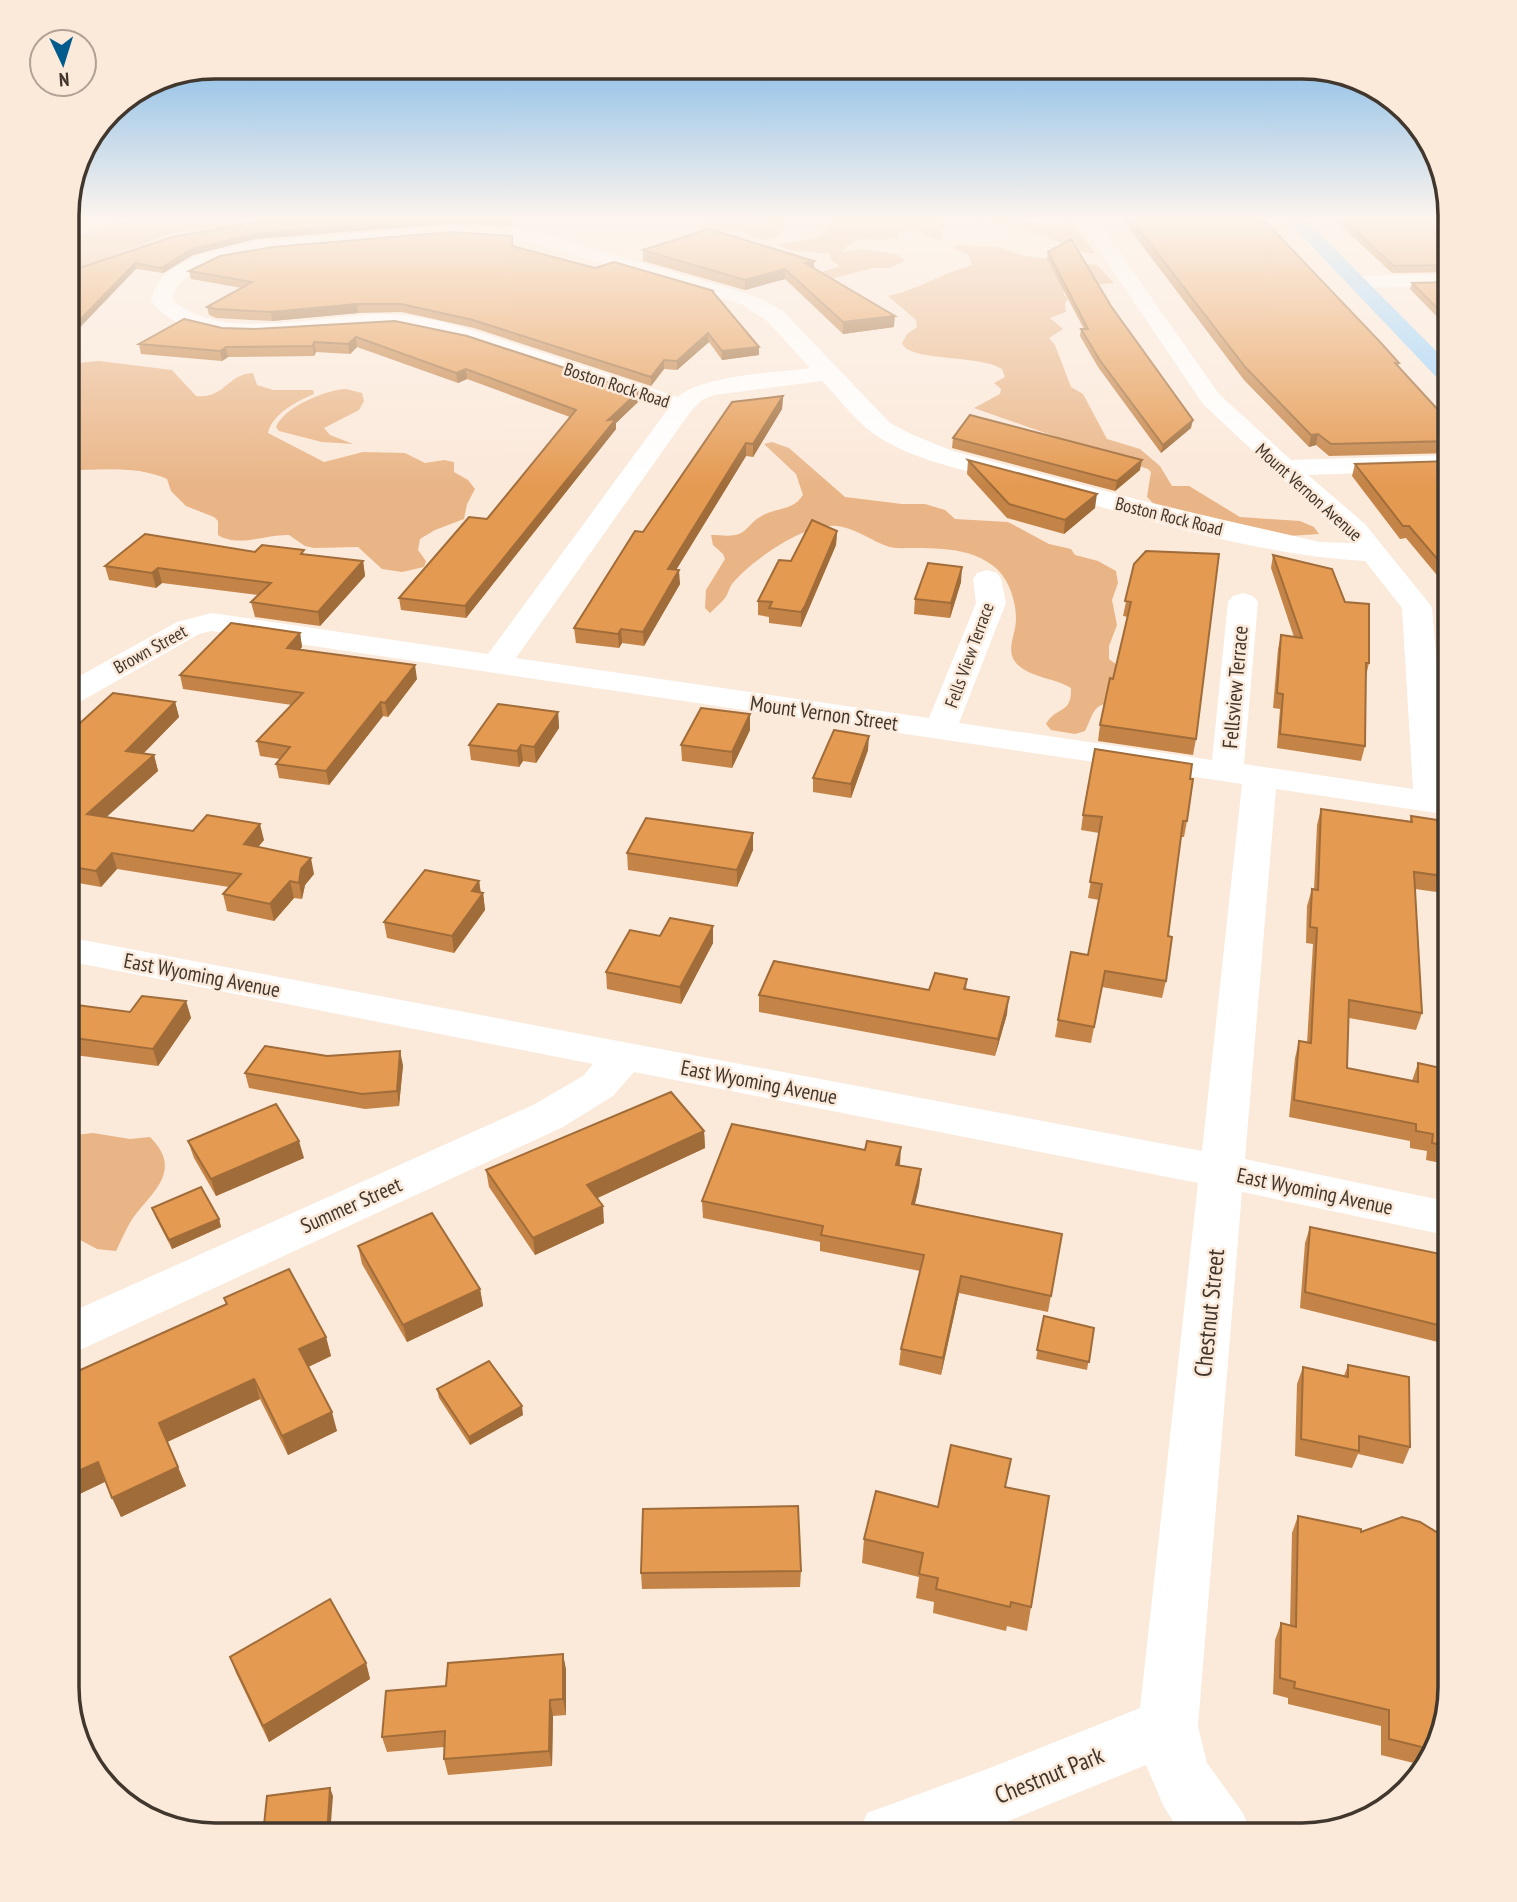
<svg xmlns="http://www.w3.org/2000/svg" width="1517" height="1902" font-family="'PT Sans Narrow',sans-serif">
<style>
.green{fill:#e9b587}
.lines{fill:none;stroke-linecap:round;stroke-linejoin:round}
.minor{fill:#fff;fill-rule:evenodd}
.primary{fill:#9ad3fc;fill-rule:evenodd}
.wall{fill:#c58447}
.shaded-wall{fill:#a06c39}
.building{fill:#e59a52;stroke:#a06c39;stroke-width:2}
.labels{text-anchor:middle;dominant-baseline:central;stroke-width:5;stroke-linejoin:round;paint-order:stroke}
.far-street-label{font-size:18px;fill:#42372d;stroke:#fbe9da}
.street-label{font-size:21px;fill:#42372d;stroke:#fbe9da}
.near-street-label{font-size:24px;fill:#42372d;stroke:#fbe9da}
.rim{fill:none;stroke:#42372d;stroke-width:3.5}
</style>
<rect width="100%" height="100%" fill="#fbe9da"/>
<g class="green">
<polygon points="132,219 304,219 176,232 113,255 67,278 67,232 82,234"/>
<path d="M717 219H779L788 226 773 238 764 240C753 236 745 231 732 229 721 227 710 234 700 229L701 222Z"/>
<path d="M833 219H925L947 225 939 230 943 239 938 240 916 230 898 232 897 237C877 245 856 230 843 252L861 249 896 254 905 261 889 268H872L824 281 812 275 840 266 830 259V254L790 250 777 245C797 240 827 243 833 219Z"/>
<path d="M950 219H1014L1053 226C1056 225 1059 222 1062 221 1072 218 1089 245 1095 253H1085L1022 227Z"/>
<path d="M957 245 999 247 1025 256 1097 265 1114 283 1064 288V295L1068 299 1065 303 1066 312 1050 318 1063 329 1049 338 1055 345 1071 387 1083 394 1107 439 1140 449 1160 466 1172 486H1189L1240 517 1300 521 1314 527 1319 534 1289 536 1153 503 1147 497 1151 472 1148 469 974 408 1000 394 1001 389 994 383 1005 377 1002 369C979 354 908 362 902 343L907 334 917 327 916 320 888 296C918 290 942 273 972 265L969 255 954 248Z"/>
<path d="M99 361 172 370 196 396C225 399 227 374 253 373L257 385 273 390H313L314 394C297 401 272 414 268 433L324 462 363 452 405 453 425 463 444 460 454 462V472L468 480 475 489 467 504 464 519 435 530 420 539 418 550 426 561 424 567 402 572 382 569 358 547 314 548 305 546 289 535C266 534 238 548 218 535V521L214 517 186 506 171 491 167 479C138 465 98 470 67 470V364Z"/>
<path d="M346 389 362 393 364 401 359 410 324 428 330 435 353 444 322 442 279 431 276 427C284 407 325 390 346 389Z"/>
<path d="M772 442 789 448 845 497 902 504H925L945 510 955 519 1008 522 1049 544 1071 549 1075 555 1098 561 1116 571 1118 583 1112 600 1117 625 1109 646V659L1117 665 1110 703C1092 705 1093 716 1085 731L1075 734 1051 730 1046 724C1056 706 1072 715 1071 688 1055 678 1032 678 1018 665 1004 652 1016 635 1016 619 1016 603 1010 582 998 570 971 544 929 549 896 548 879 547 860 529 837 526 806 522 752 560 732 584 729 588 728 594 725 598 721 603 715 608 710 613L705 608 706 590 725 559 723 554 713 545 711 535C720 535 731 537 739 534 747 531 752 521 760 517 775 507 792 512 803 495L796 474 764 444Z"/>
<path d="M93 1133 130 1139 150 1137C185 1172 150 1193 131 1221 125 1231 121 1241 116 1251L97 1249 67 1233V1136Z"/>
</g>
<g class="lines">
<g class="minor">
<path d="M1078 219H1096L1219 394 1291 460 1450 455V470L1308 475 1365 524 1432 607 1450 815 1276 789 1245 1159 1450 1202V1236L1242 1192 1198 1726 1207 1763 1243 1813 1252 1835H1182L1164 1807 1146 1765 974 1835H858L867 1813 987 1769 1140 1708 1198 1183 634 1072 613 1096 563 1127 67 1356V1314L533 1105 583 1076 593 1064 67 961V937L1202 1151 1242 784 212 631 199 634 78 703 67 705V683L177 622 212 613 488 654 668 409C619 393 571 377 522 361 474 345 429 327 378 327 317 328 192 360 151 300 155 285 161 276 175 267 223 238 287 240 341 235 410 229 478 218 547 235L755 296 783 311 890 423 913 435 953 451 1162 506 1320 542 1351 543 1203 404ZM467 236 537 244 741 304 767 321 810 368C777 373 702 375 678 397 628 381 577 364 527 348 479 332 433 315 383 314 323 314 218 344 172 299 184 249 302 251 343 247 385 243 425 237 467 236ZM822 381C838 397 854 420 874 434 915 463 980 473 1029 487 1138 516 1251 555 1365 561L1402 608 1413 789 1244 764 1258 602 1253 596 1243 593 1233 596 1228 602 1212 760 959 723 1006 603 1001 579 997 573 987 570 977 573 973 579 976 603 929 718 516 658 691 411 702 400 714 395Z"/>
<polygon points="1450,274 1450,286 1356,288 1349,286 1346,282 1349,278 1356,276"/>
</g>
<polygon class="primary" points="1286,219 1305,219 1450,365 1450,385 1442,383"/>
</g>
<g class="wall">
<polygon points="274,219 511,219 512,226 444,224 255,239 193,255 163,273 136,269 76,269"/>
<polygon points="1122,219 1263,219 1399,363 1398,367 1451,424 1451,453 1329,456 1316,445 1309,447 1244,380"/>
<polygon points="1334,219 1451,219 1451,272 1392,273"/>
<polygon points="513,246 595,268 714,294 759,355 722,360 709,342 677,370 664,369 651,386 474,328 402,312 358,313 272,321 216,318 209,315 207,307 242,288 191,279 189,271"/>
<polygon points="643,250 814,261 814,268 894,327 843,334 785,279 745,290 643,261"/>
<polygon points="1048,252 1111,306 1191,428 1161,453 1098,367 1080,336 1081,329 1084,329 1047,259"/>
<polygon points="1451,282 1451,331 1410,289 1412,283"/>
<polygon points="395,321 638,392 638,402 616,423 616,429 466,618 401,610 399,598 487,519 570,417 467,379 458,383 357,347 350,354 316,352 314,356 228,357 222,361 141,354 139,344 222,328 255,329"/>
<polygon points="783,396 782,409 753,457 746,456 676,570 680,584 644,646 622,643 619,648 576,643 574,628"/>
<polygon points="953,438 1140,470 1115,491 952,448"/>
<polygon points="968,460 1095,508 1064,534 1007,518 967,474"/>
<polygon points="1451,461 1451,592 1406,538 1400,539 1352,476 1355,464"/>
<polygon points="837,531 836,545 801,627 769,623 769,617 758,615 758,601 791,561"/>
<polygon points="255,552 305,554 363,561 365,576 320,626 255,617 251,602 258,595 162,583 156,588 109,580 105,566"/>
<polygon points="1273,555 1369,663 1366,676 1365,746 1361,761 1277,748 1280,709 1273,708 1278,649 1281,635 1294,637 1271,568"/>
<polygon points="1134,564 1196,739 1193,755 1098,741 1100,725 1113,679 1128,617 1123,616"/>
<polygon points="961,582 950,618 914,614 915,599"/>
<polygon points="300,633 302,647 300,649 417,679 388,717 383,716 329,785 279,778 276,764 280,759 260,756 257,741 292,705 183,689 180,675"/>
<polygon points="175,702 179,717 143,754 154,755 158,771 106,817 193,831 264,840 258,847 314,874 305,885 302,899 294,898 274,921 227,911 223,894 229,887 117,869 101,887 67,881 67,735"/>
<polygon points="558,712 559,728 536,763 523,761 519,767 471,760 469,745"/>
<polygon points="750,714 750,730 732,768 682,761 681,745"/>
<polygon points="868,750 851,798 813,792 813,778"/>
<polygon points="1321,809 1410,821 1411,816 1451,822 1451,894 1415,889 1422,1013 1416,1030 1349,1018 1347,1068 1412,1081 1418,1063 1450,1070 1450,1165 1426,1160 1427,1151 1410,1148 1410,1141 1289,1117 1295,1058 1299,1041 1307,1043 1313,944 1306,943 1307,906 1312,889 1314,890 1317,825"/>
<polygon points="1083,815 1187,821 1184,837 1181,837 1168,936 1166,981 1162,998 1102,987 1091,1043 1055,1037 1058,1020 1088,955 1099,900 1088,898 1099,833 1081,830"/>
<polygon points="753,833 753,850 737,887 628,870 627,853"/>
<polygon points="479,881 481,893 483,893 485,910 454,953 387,938 384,922"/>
<polygon points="713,926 713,943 681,1004 607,989 606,972 660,936"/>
<polygon points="967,979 966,990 1007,1014 995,1056 759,1012 759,995 929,990"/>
<polygon points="186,1001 191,1018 158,1066 67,1054 67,1020 130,1012"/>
<polygon points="327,1056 403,1065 399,1106 365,1109 249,1088 245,1073"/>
<polygon points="704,1131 705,1148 597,1198 604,1223 535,1255 489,1187 486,1170"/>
<polygon points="188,1141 304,1158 216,1196 194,1158"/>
<polygon points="900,1165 921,1169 919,1186 915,1204 1062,1234 1048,1312 959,1293 941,1375 899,1365 901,1349 920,1271 820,1251 820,1242 703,1218 702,1201"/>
<polygon points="152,1208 219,1219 221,1227 172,1249 155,1216"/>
<polygon points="1310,1227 1450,1256 1450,1345 1300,1308 1305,1243"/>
<polygon points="358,1246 480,1289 483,1306 407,1342 362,1264"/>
<polygon points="224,1298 326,1337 331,1356 308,1367 337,1431 288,1455 260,1399 167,1442 186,1486 121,1517 106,1481 67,1500 67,1381 226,1304"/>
<polygon points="1044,1316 1094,1328 1087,1370 1036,1359"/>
<polygon points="1348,1365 1410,1447 1403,1464 1358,1454 1352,1468 1295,1456 1297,1384 1303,1367 1344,1376"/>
<polygon points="437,1389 523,1415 470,1445 439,1398"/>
<polygon points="1006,1487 1031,1607 1027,1631 1007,1626 1006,1631 933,1613 934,1602 916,1598 919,1577 862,1563 864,1539 938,1507"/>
<polygon points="1298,1516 1361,1532 1450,1628 1446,1635 1449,1694 1431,1761 1426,1766 1381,1755 1381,1726 1288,1704 1288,1698 1273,1694 1275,1640 1281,1623 1290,1626 1292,1533"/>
<polygon points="801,1571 800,1587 642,1589 641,1573"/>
<polygon points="563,1654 566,1670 566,1715 553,1716 552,1766 448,1775 444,1759 444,1747 387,1752 382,1737 446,1686"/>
<polygon points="230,1657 366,1663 370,1679 269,1742 236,1673"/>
</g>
<g class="shaded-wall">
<polygon points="436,219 443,219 444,224 255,239 193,255 163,273 161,268 192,249 254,234"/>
<polygon points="814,261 814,271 805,263"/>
<polygon points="135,263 136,269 67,341 67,333"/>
<polygon points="785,269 785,279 745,290 745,280"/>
<polygon points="357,304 358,313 272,321 271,312"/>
<polygon points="895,316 894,327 843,334 843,322"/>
<polygon points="708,333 709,342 677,370 677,361"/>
<polygon points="356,337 357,347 350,354 348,344"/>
<polygon points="314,342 316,352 314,356 313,346"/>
<polygon points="226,347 228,357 222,361 220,351"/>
<polygon points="759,347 759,355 722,360 722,351"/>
<polygon points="664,360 664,369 651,386 651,377"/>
<polygon points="466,369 467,379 458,383 456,373"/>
<polygon points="638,392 638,402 616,423 616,429 466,618 465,606 608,420"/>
<polygon points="783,396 782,409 753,457 753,444"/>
<polygon points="1193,420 1191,428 1161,453 1163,445"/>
<polygon points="1318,434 1316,445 1309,447 1311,435"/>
<polygon points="746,443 746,456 668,583 668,569"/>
<polygon points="1142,460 1140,470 1115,491 1117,481"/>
<polygon points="1097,494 1095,508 1064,534 1065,520"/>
<polygon points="837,531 836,545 801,627 801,612"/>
<polygon points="363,561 365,576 320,626 318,612"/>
<polygon points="962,567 961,582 950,618 951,603"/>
<polygon points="158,568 162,583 156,588 152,573"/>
<polygon points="679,570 680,584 644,646 643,632"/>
<polygon points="621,629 622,643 619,648 618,634"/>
<polygon points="300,633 302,647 290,661 287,648"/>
<polygon points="415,665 417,679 388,717 385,703"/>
<polygon points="175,702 179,717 131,766 126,751"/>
<polygon points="381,702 383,716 329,785 326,771"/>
<polygon points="558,712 559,728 536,763 534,747"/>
<polygon points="750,714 750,730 732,768 732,752"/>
<polygon points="869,736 868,750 851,798 851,784"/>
<polygon points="521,745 523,761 519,767 517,751"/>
<polygon points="154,755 158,771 92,830 87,814"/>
<polygon points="260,824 264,840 247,860 244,844"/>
<polygon points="753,833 753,850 737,887 737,870"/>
<polygon points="112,853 117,869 101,887 96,871"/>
<polygon points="311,858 314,874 305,885 302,899 299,883 301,869"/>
<polygon points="290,881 294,898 274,921 270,904"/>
<polygon points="479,881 481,896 483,893 485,910 454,953 452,936 472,891"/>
<polygon points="713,926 713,943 681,1004 680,987"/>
<polygon points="1009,997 1007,1014 995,1056 998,1039"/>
<polygon points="186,1001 191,1018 158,1066 153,1049"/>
<polygon points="400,1051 403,1065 399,1106 397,1091"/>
<polygon points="704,1131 705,1148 589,1202 587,1185"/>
<polygon points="299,1141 304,1158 216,1196 211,1179"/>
<polygon points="901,1147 900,1164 895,1181 896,1165"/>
<polygon points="921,1169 919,1186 911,1220 912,1204"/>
<polygon points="603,1206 604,1223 535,1255 533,1238"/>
<polygon points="219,1219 221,1227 172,1249 169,1240"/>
<polygon points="961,1276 959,1293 941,1375 943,1358"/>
<polygon points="480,1289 483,1306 407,1342 403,1325"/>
<polygon points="326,1337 331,1356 304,1369 299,1349"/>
<polygon points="254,1379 260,1399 167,1442 159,1423"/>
<polygon points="522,1406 523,1415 470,1445 469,1437"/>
<polygon points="332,1412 337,1431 288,1455 282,1436"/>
<polygon points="98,1462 107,1481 67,1500 67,1476"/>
<polygon points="178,1467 186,1486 121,1517 112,1498"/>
<polygon points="563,1654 566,1670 566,1715 563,1699"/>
<polygon points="366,1663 370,1679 269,1742 263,1726"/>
<polygon points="550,1700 553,1716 552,1766 549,1751"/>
<polygon points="330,1788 333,1796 330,1835 327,1835"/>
</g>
<g class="building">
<polygon points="274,219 436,219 254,234 192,249 161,268 135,263 67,333 67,301 76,269 172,237"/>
<polygon points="460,219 511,219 511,221"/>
<polygon points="1131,219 1263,219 1381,343 1399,363 1395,363 1451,424 1451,441 1331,444 1318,434 1311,435 1246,368"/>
<polygon points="1343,219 1451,219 1451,265 1394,266"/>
<polygon points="709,229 814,261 805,263 895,316 843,322 785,269 745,280 643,250"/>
<polygon points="451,232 512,236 512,246 595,268 614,262 714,291 712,291 759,347 722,351 708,333 677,361 664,360 651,377 473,320 401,304 357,304 271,312 215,309 207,307 252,282 189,271 220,256 273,247"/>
<polygon points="1071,239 1111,306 1193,420 1163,445 1099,359 1081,329 1088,329 1048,252"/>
<polygon points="1451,282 1451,322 1412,283"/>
<polygon points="184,319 222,328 255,329 395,321 467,336 638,392 608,420 616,419 465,606 399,598 469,517 487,519 576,410 466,369 456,373 356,337 348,344 314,342 313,346 226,347 220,351 139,344"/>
<polygon points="783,396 753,444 746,443 668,569 679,570 643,632 621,629 618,634 574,628 635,531 643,532 732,402"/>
<polygon points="970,415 1142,460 1117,481 953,438"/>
<polygon points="968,460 1097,494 1065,520 1009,504"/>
<polygon points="1451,461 1451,575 1409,526 1403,526 1355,464"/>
<polygon points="812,520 837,531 805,606 801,612 769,608 772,602 758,601 779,560 791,561"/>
<polygon points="145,534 255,552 262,545 304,550 301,554 363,561 318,612 251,602 271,583 158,568 152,573 105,566"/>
<polygon points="1146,551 1219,554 1196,739 1100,725 1110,678 1113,679 1131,602 1125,601 1134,564"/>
<polygon points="1273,555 1332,569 1345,602 1369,604 1369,663 1366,663 1365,746 1280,734 1283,694 1277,693 1281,635 1302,638"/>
<polygon points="928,563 962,567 951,603 915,599"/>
<polygon points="231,623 300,633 287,648 415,665 385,703 381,702 326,771 276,764 290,747 257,741 303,693 180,675"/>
<polygon points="113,693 175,702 126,751 154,755 87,814 193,831 207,815 260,824 244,844 311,858 301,869 299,883 290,881 270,904 223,894 241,874 112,853 96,871 67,866 67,735"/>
<polygon points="498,704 558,712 534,747 521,745 517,751 469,745"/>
<polygon points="701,708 750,714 732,752 681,745"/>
<polygon points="834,730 869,736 851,784 813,778"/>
<polygon points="1095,749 1192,764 1190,779 1193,779 1187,821 1183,821 1168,936 1172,937 1166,981 1105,971 1094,1027 1058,1020 1071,952 1088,955 1102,884 1090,882 1102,817 1083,815"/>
<polygon points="1321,809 1412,822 1411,816 1451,822 1451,877 1414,872 1422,1013 1349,1000 1347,1068 1418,1082 1418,1063 1450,1070 1450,1147 1432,1143 1433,1134 1416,1131 1416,1124 1294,1100 1299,1041 1311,1043 1317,928 1310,927 1312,889 1318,890"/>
<polygon points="646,818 753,833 737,870 627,853"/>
<polygon points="425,870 479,881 472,891 483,893 452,936 384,922"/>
<polygon points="670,918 713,926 680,987 606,972 630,930 660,936"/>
<polygon points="774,961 929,990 935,973 967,979 964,989 1009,997 998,1039 759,995"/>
<polygon points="142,996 186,1001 153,1049 67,1037 67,1020 77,1005 130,1012"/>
<polygon points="265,1046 327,1056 400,1051 397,1091 362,1094 245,1073"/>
<polygon points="671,1092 704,1131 587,1185 603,1206 533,1238 486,1170"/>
<polygon points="276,1104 299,1141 211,1179 188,1141"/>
<polygon points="732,1124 865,1150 867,1141 901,1147 896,1165 921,1169 912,1204 1062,1234 1051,1296 961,1276 943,1358 901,1349 924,1255 821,1235 823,1226 702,1201"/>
<polygon points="201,1187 219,1219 169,1240 152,1208"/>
<polygon points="432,1213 480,1289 403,1325 358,1246"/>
<polygon points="1310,1227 1450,1256 1450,1328 1305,1292"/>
<polygon points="289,1269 326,1337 299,1349 332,1412 282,1436 254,1379 159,1423 178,1467 112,1498 98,1462 67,1476 67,1376 227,1304 224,1298"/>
<polygon points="1044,1316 1094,1328 1089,1362 1037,1350"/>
<polygon points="489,1361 522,1406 469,1437 437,1389"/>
<polygon points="1348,1365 1409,1377 1410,1447 1359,1436 1359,1451 1301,1439 1303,1367 1348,1377"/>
<polygon points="951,1445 1011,1459 1005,1487 1049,1496 1031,1607 1011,1602 1010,1607 936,1589 938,1578 919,1574 923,1553 864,1539 876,1491 938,1507"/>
<polygon points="798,1506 801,1571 641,1573 643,1509"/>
<polygon points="1298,1516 1361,1529 1361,1532 1402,1517 1420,1522 1438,1533 1444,1546 1450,1628 1445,1627 1449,1694 1434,1750 1389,1739 1389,1710 1294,1688 1295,1682 1280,1678 1281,1623 1296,1627"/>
<polygon points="330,1599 366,1663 263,1726 230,1657"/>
<polygon points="563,1654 563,1699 550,1700 549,1751 444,1759 445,1731 382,1737 386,1691 446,1686 448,1663"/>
<polygon points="330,1788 327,1835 263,1835 267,1796"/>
<polygon points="1119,1827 1125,1835 1107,1835"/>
</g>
<linearGradient id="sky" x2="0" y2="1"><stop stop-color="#68ace5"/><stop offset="0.45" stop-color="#fdf5ee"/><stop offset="1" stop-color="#fdf5ee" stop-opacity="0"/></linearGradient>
<rect width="1517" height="485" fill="url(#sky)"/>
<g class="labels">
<g class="far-street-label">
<text transform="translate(617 385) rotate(18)">Boston Rock Road</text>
<text transform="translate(1309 492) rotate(42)">Mount Vernon Avenue</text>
<text transform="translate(1169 516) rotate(14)">Boston Rock Road</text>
<text transform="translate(150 649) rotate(-29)">Brown Street</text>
<text transform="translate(969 655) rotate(-70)">Fells View Terrace</text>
</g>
<g class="street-label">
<text transform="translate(1235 687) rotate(-85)">Fellsview Terrace</text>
<text transform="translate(824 713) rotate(8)">Mount Vernon Street</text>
<text transform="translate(202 975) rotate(11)">East Wyoming Avenue</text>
<text transform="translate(759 1082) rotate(11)">East Wyoming Avenue</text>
<text transform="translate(1315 1191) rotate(12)">East Wyoming Avenue</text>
<text transform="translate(351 1205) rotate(-24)">Summer Street</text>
</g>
<g class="near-street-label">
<text transform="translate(1209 1313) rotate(-84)">Chestnut Street</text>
<text transform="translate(1049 1775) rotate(-22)">Chestnut Park</text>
</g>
</g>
<path d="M0 0H1517V1902H0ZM215 79H1302A136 136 0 0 1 1438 215V1687A136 136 0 0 1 1302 1823H215A136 136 0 0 1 79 1687V215A136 136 0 0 1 215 79Z" fill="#fbe9da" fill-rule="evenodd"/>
<path class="rim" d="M215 79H1302A136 136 0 0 1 1438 215V1687A136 136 0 0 1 1302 1823H215A136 136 0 0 1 79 1687V215A136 136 0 0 1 215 79Z"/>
<g transform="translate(63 63) rotate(176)"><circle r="33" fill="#fbe9da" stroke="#b1a295" stroke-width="2"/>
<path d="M0-5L12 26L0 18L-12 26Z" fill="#015b8c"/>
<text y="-10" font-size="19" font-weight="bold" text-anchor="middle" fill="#42372d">N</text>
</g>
</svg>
